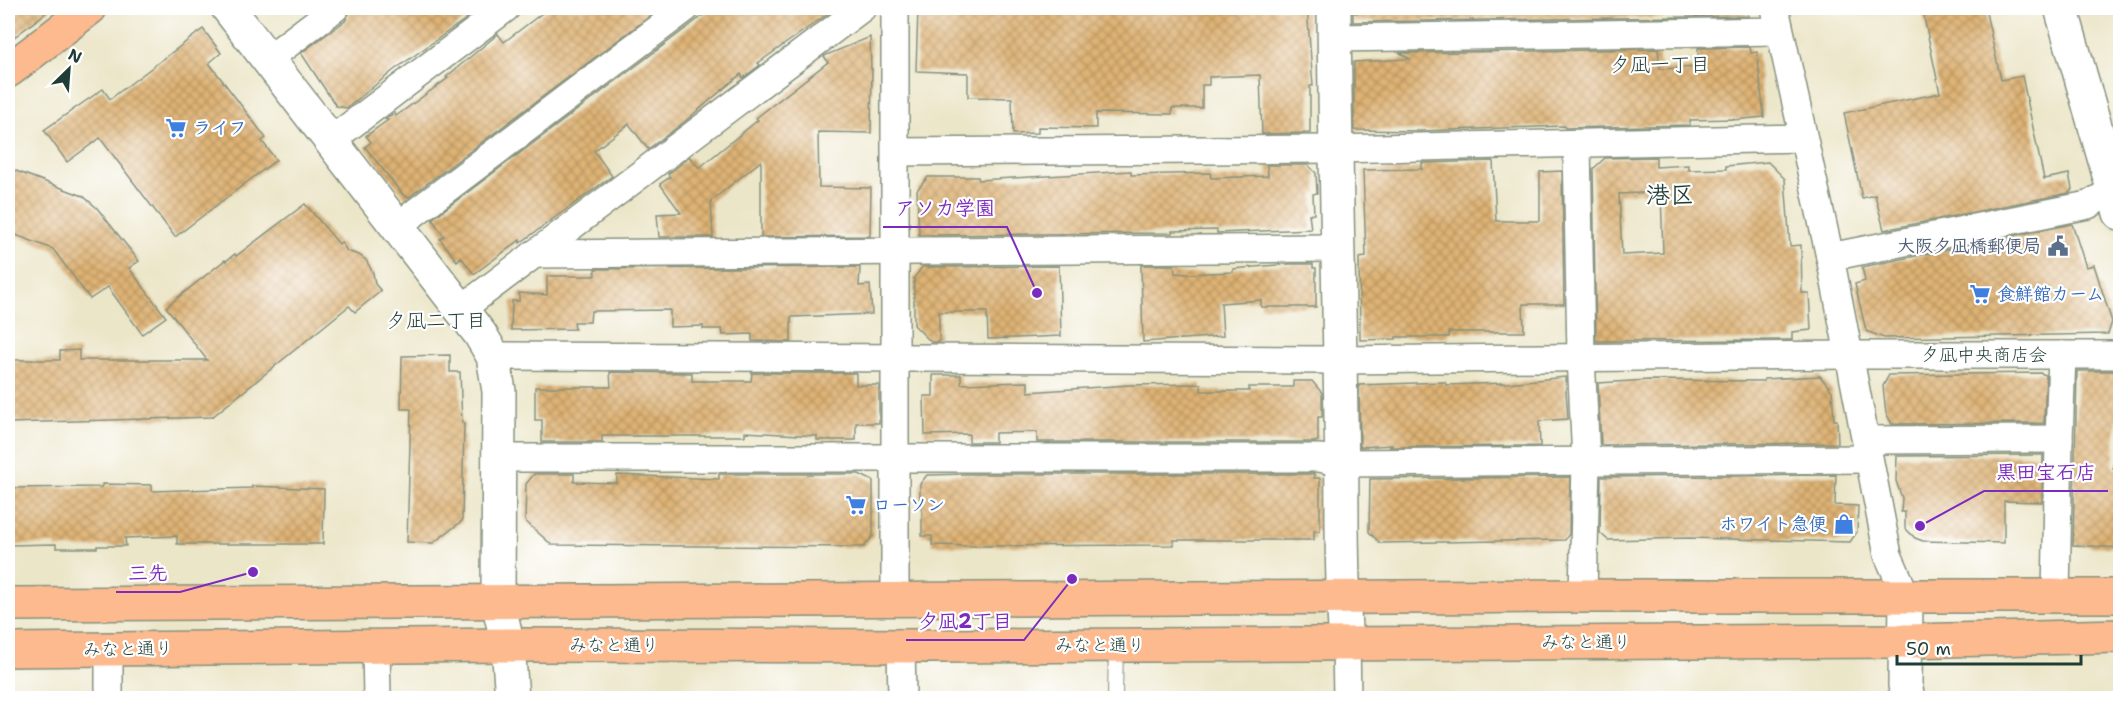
<svg xmlns="http://www.w3.org/2000/svg" width="2128" height="706" font-family="'Shantell Sans','Klee One',sans-serif">
<style>
.building{fill:url(#building-cross-hatch);fill-rule:evenodd}
.lines{fill:none;stroke-linecap:round;stroke-linejoin:round}
.service-casing{stroke:#86927e;stroke-width:16}
.minor-casing{stroke:#86927e;stroke-width:30}
.tertiary-casing{stroke:#86927e;stroke-width:36}
.primary-casing{stroke:#86927e;stroke-width:36}
.trunk-casing{stroke:#86927e;stroke-width:36}
.service{stroke:#fff;stroke-width:14}
.minor{stroke:#fff;stroke-width:27}
.tertiary{stroke:#fff;stroke-width:33}
.primary{stroke:#fcba8e;stroke-width:33}
.trunk{stroke:#fcba8e;stroke-width:33}
.rail{stroke:#1f3d34;stroke-width:4.5;stroke-dasharray:9 4.5;stroke-linecap:butt}
.labels{text-anchor:middle;dominant-baseline:central;stroke-width:4.5;stroke-linejoin:round;paint-order:stroke}
.shop-label{font-size:18px;font-weight:bold;fill:#366cbe;stroke:#fff;text-anchor:start}
.service-label{font-size:18px;font-weight:bold;fill:#4e5e75;stroke:#fff;text-anchor:end}
.street-label{font-size:18px;fill:#1f3d34;stroke:#fff}
.neighbourhood-label{font-size:20px;fill:#1f3d34;stroke:#fff}
.district-label{font-size:24px;font-weight:bold;fill:#1f3d34;stroke:#fff}
.leader{fill:none;stroke:#7b2cbf;stroke-width:2}
.callout-dot{fill:#7b2cbf;stroke:#fff;stroke-width:2}
.callout-label{font-size:20px;text-anchor:middle;font-weight:bold;fill:#7b2cbf;stroke:#fff;stroke-width:4.5;stroke-linejoin:round;paint-order:stroke}
</style>
<defs>
<pattern id="building-cross-hatch" width="8" height="8" patternUnits="userSpaceOnUse" patternTransform="scale(1.5)"><rect width="8" height="8" fill="#dfb375"/><path d="M0 0l8 8M0 8l8-8" fill="none" stroke="#b49361"/></pattern>
</defs>
<rect width="100%" height="100%" fill="#fff"/>
<filter id="ink" filterUnits="userSpaceOnUse"><feTurbulence type="fractalNoise" baseFrequency=".0167" numOctaves="2"/><feDisplacementMap in="SourceGraphic" scale="12" xChannelSelector="R" yChannelSelector="G"/><feConvolveMatrix kernelMatrix="1 2 1 2 8 2 1 2 1" color-interpolation-filters="sRGB"/></filter>
<filter id="wash" filterUnits="userSpaceOnUse"><feTurbulence type="fractalNoise" baseFrequency=".008" numOctaves="4" result="noise"/><feDisplacementMap in="SourceGraphic" scale="24" xChannelSelector="R" yChannelSelector="G"/><feGaussianBlur stdDeviation="1.35" result="paint"/><feColorMatrix in="noise" values="0 0 0 0 0 0 0 0 0 0 0 0 0 0 0 0 0 1.4 0 .05"/><feComposite in="paint" operator="in"/></filter>
<g filter="url(#wash)">
<rect width="100%" height="100%" fill="#ece6c9"/>
<g id="blocks">
<g class="building">
<polygon points="8,8 52,8 8,42"/>
<polygon points="352,8 481,8 394,70 347,108 336,106 301,53 345,21"/>
<polygon points="549,8 661,8 409,197 404,196 365,147 371,142 366,136 388,120 385,119 394,113 396,116 448,78 446,77 498,34 504,42"/>
<polygon points="713,8 836,8 758,63 760,65 743,78 741,74 683,123 648,149 629,124 594,151 612,176 520,243 520,240 474,274 461,257 457,261 440,239 444,236 432,219"/>
<polygon points="918,8 1307,8 1313,86 1310,86 1310,133 1262,134 1260,75 1209,77 1209,85 1202,85 1202,108 1172,108 1172,114 1096,113 1096,128 1038,127 1038,133 1013,134 1012,98 968,97 968,73 916,71"/>
<polygon points="1385,8 1747,8 1748,16 1353,22 1353,13 1385,10"/>
<polygon points="1922,8 1985,8 2001,80 2022,76 2044,179 2069,174 2072,189 2069,193 1884,230 1875,195 1862,198 1844,113 1940,93"/>
<polygon points="203,29 221,53 209,63 266,138 262,141 276,160 175,237 100,138 67,162 44,130 103,89 110,99"/>
<polygon points="870,37 871,69 872,69 871,133 818,132 819,187 871,188 870,236 761,237 761,161 711,201 713,237 659,237 657,214 681,213 660,184 670,177 668,174 690,157 699,168 758,120 756,118 828,62 824,56"/>
<polygon points="1750,47 1751,53 1757,52 1764,117 1733,120 1733,119 1690,120 1690,125 1565,128 1564,126 1421,131 1354,130 1354,62 1410,59 1400,53 1658,49 1660,69 1699,67 1698,48"/>
<path d="M1656 157V167L1688 165V170L1726 169V166L1768 162 1785 179 1790 246 1801 245 1802 293H1809L1811 330 1792 332V340L1596 341 1593 169 1605 158ZM1661 192 1663 253 1622 255 1619 194Z"/>
<polygon points="1493,161 1496,221 1540,221 1540,172 1562,171 1564,304 1523,304 1524,332 1449,332 1449,337 1396,337 1396,339 1360,340 1359,258 1366,257 1363,170 1422,169 1422,163"/>
<polygon points="1267,165 1308,165 1316,173 1317,193 1313,194 1314,214 1309,214 1311,229 1217,233 1217,230 1172,231 1172,233 919,235 917,190 928,177 978,177 979,180 1131,171 1131,175 1210,173 1211,178 1268,176"/>
<polygon points="8,168 83,196 97,208 139,261 129,268 166,317 142,334 108,287 90,299 53,249 8,232"/>
<polygon points="305,204 339,244 341,242 347,251 359,255 366,260 373,273 375,284 381,291 355,312 349,306 212,417 8,423 8,360 60,360 60,351 79,350 79,360 207,360 166,307 225,260 226,261 235,254 236,256"/>
<polygon points="2072,224 2086,267 2094,265 2112,322 2108,334 1884,338 1866,331 1855,284 1865,281 1862,267"/>
<polygon points="1288,264 1313,264 1313,268 1316,268 1316,307 1261,307 1261,300 1221,303 1223,336 1143,342 1141,265 1174,265 1175,273 1186,274 1233,272 1233,269"/>
<polygon points="1059,266 1061,336 988,339 987,312 939,312 939,342 931,342 914,325 914,278 922,267"/>
<polygon points="860,267 859,286 870,285 872,314 791,317 791,342 752,341 752,334 723,335 722,329 703,329 703,326 670,327 670,310 591,311 590,322 574,322 575,329 511,330 512,301 519,301 519,293 547,295 547,276 595,276 595,269"/>
<polygon points="450,355 450,372 460,372 462,423 464,423 462,521 433,543 407,542 411,409 401,409 402,356"/>
<polygon points="2077,371 2121,371 2121,420 2117,421 2113,468 2121,469 2121,548 2073,545"/>
<polygon points="610,372 692,373 692,381 751,381 752,373 856,373 856,385 879,385 879,423 856,423 856,440 817,440 817,436 745,432 745,436 602,436 602,442 542,442 542,420 535,420 535,387 611,387"/>
<polygon points="2040,373 2046,375 2044,423 1892,424 1886,413 1883,386 1889,375"/>
<polygon points="933,375 961,375 961,384 1028,382 1028,392 1129,385 1201,384 1201,391 1249,391 1249,387 1293,387 1293,381 1312,381 1322,393 1322,417 1318,417 1318,441 1315,442 1037,442 1037,432 995,433 995,442 969,442 969,434 925,435 924,396 933,396"/>
<polygon points="1820,376 1832,391 1834,420 1837,420 1838,443 1601,445 1598,383 1649,380 1764,381 1764,379"/>
<polygon points="1565,377 1568,419 1539,421 1540,446 1390,447 1392,445 1360,447 1359,385 1445,382 1446,385 1508,383"/>
<polygon points="2043,455 2042,502 2004,501 2004,543 1923,541 1915,538 1905,528 1905,512 1901,512 1902,498 1896,481 1897,456"/>
<polygon points="534,474 574,474 574,482 617,483 617,475 719,479 719,474 859,474 873,481 873,536 864,547 552,545 525,521 526,484"/>
<polygon points="969,474 1314,474 1314,478 1320,478 1320,531 1314,531 1314,540 1174,540 1174,545 973,546 932,545 932,536 922,536 922,503 920,503 920,484 927,475"/>
<polygon points="1836,475 1835,505 1858,506 1857,532 1850,542 1689,538 1608,540 1600,533 1601,477"/>
<polygon points="1570,477 1569,534 1565,540 1380,543 1369,532 1370,479"/>
<polygon points="102,484 152,485 152,491 252,488 252,486 324,489 323,544 177,544 177,536 125,538 126,546 97,546 97,548 56,548 56,544 8,545 8,488 102,487"/>
</g>
</g>
</g>
<g filter="url(#ink)">
<use href="#blocks" fill-opacity="0" stroke="#86927e" stroke-width="1.5"/>
<g class="lines">
<g class="service-casing">
<polyline id="service" points="1115,698 1116,645"/>
</g>
<g class="minor-casing">
<g id="minor">
<polyline points="1775,8 1830,257 1888,555 1906,596"/>
<polyline points="1335,38 1779,31"/>
<polyline points="268,59 335,8"/>
<polyline points="330,141 506,8"/>
<polyline points="1577,144 1581,356 1586,461 1583,596"/>
<polyline points="896,152 1336,149 1802,138"/>
<polyline points="396,227 686,8"/>
<polyline points="534,254 1337,248"/>
<polyline points="1830,257 2088,205 2120,186"/>
<polyline points="460,310 862,8"/>
<polyline points="493,356 1340,360 1848,355 2120,355"/>
<polyline points="1866,440 2059,439"/>
<polyline points="499,458 1320,458 1342,463 1869,459"/>
<polyline points="2056,596 2059,439 2062,355"/>
<polyline points="895,600 895,8"/>
<polyline points="1346,643 1347,698"/>
<polyline points="376,646 377,698"/>
<polyline points="901,646 902,698"/>
<polyline points="109,649 109,698"/>
</g>
</g>
<g class="tertiary-casing">
<g id="tertiary">
<polyline points="228,8 480,334 493,356 499,391 498,602 508,645 512,698"/>
<path d="M1334 8C1335 145 1339 283 1341 421 1343 495 1340 569 1346 643"/>
<polyline points="2061,8 2120,213"/>
<polyline points="1906,596 1905,685 1908,698"/>
</g>
</g>
<g class="primary-casing">
<polyline id="primary" points="8,71 90,8"/>
</g>
<g class="trunk-casing">
<g id="trunk">
<polyline points="8,604 1583,596 2120,596"/>
<polyline points="8,650 508,645 938,646 1907,641 2120,636"/>
</g>
</g>
<use href="#service" class="service"/>
<use href="#minor" class="minor"/>
<use href="#tertiary" class="tertiary"/>
<use href="#primary" class="primary"/>
<use href="#trunk" class="trunk"/>
<polyline class="rail" points="8,12 13,8"/>
</g>
</g>
<defs>
<g id="supermarket-bare" transform="scale(1.62)"><path d="M-6-5.5h2.5l.6 2H6L4.5 2H-2.5L-4.4-4H-6ZM-1.5 3.2a1.3 1.3 0 1 0 .1 0ZM3 3.2a1.3 1.3 0 1 0 .1 0Z" fill="#3f7fe0" stroke="#fff" stroke-width="2.5" paint-order="stroke"/></g>
<g id="civic-bare" transform="scale(1.62)"><path d="M-.6-6.5H3V-4.5H.6V-3L4-1V1h2V6H-6V1h2V-1L-.6-3ZM-1.2 2.5V6h2.4V2.5Z" fill="#5c6f8a" stroke="#fff" stroke-width="2.5" paint-order="stroke"/></g>
<g id="shop-bare" transform="scale(1.62)"><path d="M-5-2.5h2.3a2.7 3.5 0 0 1 5.4 0H5L5.5 6h-11ZM-1.5-2.5h3a1.5 2.3 0 0 0-3 0Z" fill="#3f7fe0" stroke="#fff" stroke-width="2.5" paint-order="stroke"/></g>
</defs>
<g fill-rule="evenodd">
<use href="#supermarket-bare" x="176" y="128"/>
<use href="#civic-bare" x="2058" y="246"/>
<use href="#supermarket-bare" x="1980" y="294"/>
<use href="#supermarket-bare" x="856" y="505"/>
<use href="#shop-bare" x="1844" y="524"/>
</g>
<g class="labels">
<g class="shop-label">
<text x="193" y="128">ライフ</text>
<text x="1997" y="294">食鮮館カーム</text>
<text x="873" y="505">ローソン</text>
<text x="1827" y="524" text-anchor="end">ホワイト急便</text>
</g>
<g class="service-label">
<text x="2041" y="246">大阪夕凪橋郵便局</text>
</g>
<g class="street-label">
<text x="1984" y="355">夕凪中央商店会</text>
<text x="1586" y="642">みなと通り</text>
<text x="614" y="645">みなと通り</text>
<text x="1100" y="645">みなと通り</text>
<text transform="translate(128 649) rotate(-1)">みなと通り</text>
</g>
<g class="neighbourhood-label">
<text x="1660" y="64">夕凪一丁目</text>
<text x="436" y="320">夕凪二丁目</text>
</g>
<g class="district-label">
<text x="1670" y="195">港区</text>
</g>
</g>
<path class="leader" d="M1037 293L1007 227H883M1920 526L1984 491H2108M253 572L180 592H116M1072 579L1024 640H906"/>
<g class="callout-dot">
<circle cx="1037" cy="293" r="6"/>
<circle cx="1920" cy="526" r="6"/>
<circle cx="253" cy="572" r="6"/>
<circle cx="1072" cy="579" r="6"/>
</g>
<g class="callout-label">
<text x="945" y="215">アソカ学園</text>
<text x="2046" y="479">黒田宝石店</text>
<text x="148" y="580">三先</text>
<text x="965" y="628">夕凪2丁目</text>
</g>
<rect width="2128" height="706" fill="none" stroke="#fff" stroke-width="30"/>
<g transform="translate(69 69) rotate(25)" stroke="#ffffff" stroke-width="4.5" paint-order="stroke">
<path d="M0-4.5L10 22L0 15L-10 22Z" fill="#1f3d34"/>
<text y="-9" font-size="16" font-weight="bold" text-anchor="middle" fill="#1f3d34">N</text>
</g>
<path d="M1897 655v9h184v-9" fill="none" stroke="#1f3d34" stroke-width="3"/>
<text x="1906" y="655" font-size="18" fill="#1f3d34" stroke="#ffffff" stroke-width="4.5" paint-order="stroke">50 m</text>
</svg>
